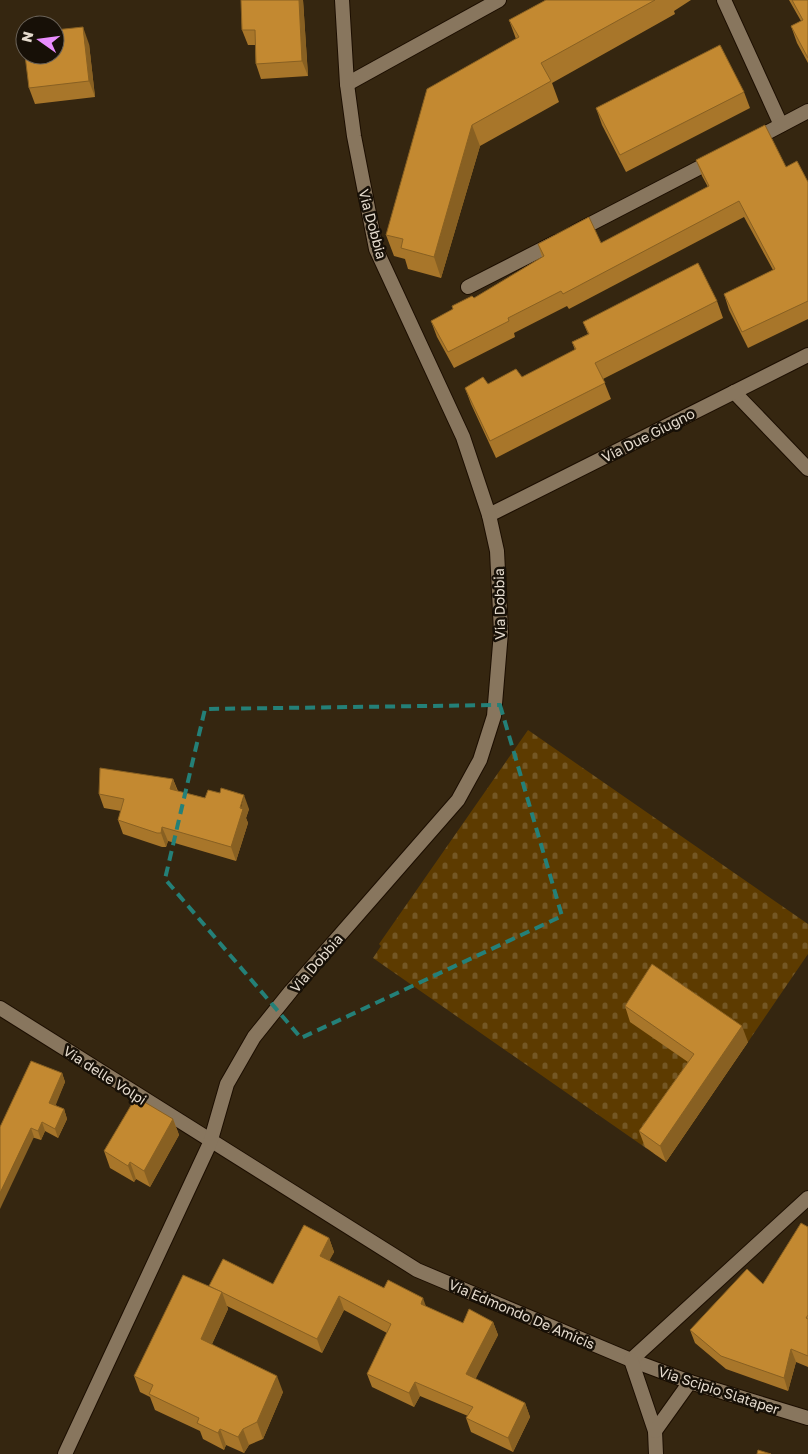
<svg xmlns="http://www.w3.org/2000/svg" width="808" height="1454" font-family="'Golos Text',sans-serif">
<style>
.cemetery{fill:url(#cemetery-stones)}
.lines{fill:none;stroke-linecap:round;stroke-linejoin:round}
.minor-casing{stroke:#1c0e00;stroke-width:16}
.minor{stroke:#88765e;stroke-width:14}
.wall{fill:#a8762a}
.shaded-wall{fill:#886022}
.building{fill:#c38931;stroke:#886022}
.marked{fill:none;stroke:#248078;stroke-width:4;stroke-dasharray:10 6;stroke-linejoin:round}
.labels{text-anchor:middle;dominant-baseline:central;stroke-width:5;stroke-linejoin:round;paint-order:stroke}
.street-label{font-size:14px;fill:#e5dbce;stroke:#171007}
</style>
<defs>
<pattern id="cemetery-stones" width="16" height="16" patternUnits="userSpaceOnUse" patternTransform="scale(1.25)"><rect width="16" height="16" fill="#5d3b00"/><path d="M2 7V4a2 2 0 0 1 4 0v3zM10 15v-3a2 2 0 0 1 4 0v3z" fill="#745724"/></pattern>
</defs>
<rect width="100%" height="100%" fill="#352610"/>
<polygon class="cemetery" points="528,730 808,924 808,954 666,1162 373,958 381,946 379,944"/>
<g class="lines">
<g class="minor-casing">
<g id="minor">
<polyline points="724,0 781,125"/>
<polyline points="347,84 499,0"/>
<polyline points="753,140 808,111"/>
<polyline points="575,232 716,159"/>
<polyline points="468,287 556,242"/>
<polyline points="734,392 808,469"/>
<polyline points="489,515 808,355"/>
<polyline points="0,1008 417,1270 631,1360 690,1382 808,1418"/>
<polyline points="631,1360 808,1198"/>
<polyline points="631,1360 655,1431 656,1454"/>
<polyline points="655,1431 690,1382"/>
<polyline points="65,1454 210,1143 227,1084 254,1037 291,991 458,800 480,760 494,716 501,632 497,551 489,515 463,437 376,249 354,136 347,84 342,0"/>
</g>
</g>
<use href="#minor" class="minor"/>
</g>
<g class="wall">
<polygon points="241,0 303,0 308,76 261,79 256,64 255,45 248,45 242,30"/>
<polygon points="546,0 691,0 674,11 675,14 552,83 559,102 480,146 441,278 408,269 405,259 394,256 386,235 516,39 509,20"/>
<polygon points="789,0 808,0 808,63 797,43 791,26 801,21"/>
<polygon points="89,44 95,97 35,104 29,88"/>
<polygon points="744,92 750,108 626,172 602,125 596,108"/>
<polygon points="696,160 786,167 808,182 808,319 748,348 729,310 724,294 773,270 744,217 569,309 567,306 514,333 515,337 454,368 437,337 431,321 474,298 542,257 538,244 601,243 708,187 702,176"/>
<polygon points="717,301 723,318 603,379 611,399 496,458 471,404 465,388 488,384 522,377 575,350 572,342 588,334 583,322"/>
<polygon points="173,779 178,791 249,809 246,818 248,823 236,861 168,841 166,847 162,847 123,834 118,820 121,811 104,808 99,794"/>
<polygon points="625,1006 748,1042 666,1162 645,1147 639,1131 688,1062 630,1022"/>
<polygon points="62,1073 65,1082 55,1105 64,1109 67,1119 58,1138 45,1131 41,1140 0,1127"/>
<polygon points="173,1119 179,1135 150,1187 136,1179 134,1182 110,1168 104,1151"/>
<polygon points="808,1227 808,1367 796,1362 788,1391 726,1369 695,1343 690,1330 763,1284"/>
<polygon points="329,1238 334,1252 329,1260 384,1288 463,1323 493,1322 498,1335 475,1379 525,1403 530,1417 513,1452 471,1432 466,1418 468,1416 420,1396 414,1407 372,1387 367,1374 387,1333 344,1310 322,1353 227,1306 228,1309 212,1344 283,1392 263,1439 249,1445 244,1453 226,1445 224,1450 203,1439 200,1431 155,1410 150,1397 140,1392 134,1376 210,1287 209,1286 273,1284"/>
</g>
<g class="shaded-wall">
<polygon points="299,0 303,0 308,76 302,61"/>
<polygon points="83,27 89,44 95,97 89,81"/>
<polygon points="472,125 480,146 441,278 434,257"/>
<polygon points="173,779 178,793 170,789"/>
<polygon points="244,795 249,809 246,818 248,823 236,861 231,847"/>
<polygon points="162,827 168,841 166,847 161,833"/>
<polygon points="742,1026 748,1042 666,1162 660,1146"/>
<polygon points="62,1073 65,1082 53,1112 49,1103"/>
<polygon points="64,1109 67,1119 58,1138 55,1129"/>
<polygon points="173,1119 179,1135 150,1187 144,1171"/>
<polygon points="42,1122 45,1131 41,1140 38,1131"/>
<polygon points="31,1128 34,1137 0,1209 0,1193"/>
<polygon points="130,1162 136,1179 134,1182 128,1166"/>
<polygon points="329,1238 334,1252 325,1269 320,1256"/>
<polygon points="222,1292 228,1309 207,1355 201,1339"/>
<polygon points="339,1296 344,1310 322,1353 317,1339"/>
<polygon points="423,1298 428,1312 421,1304"/>
<polygon points="493,1322 498,1335 471,1388 466,1374"/>
<polygon points="791,1349 796,1362 788,1391 784,1378"/>
<polygon points="277,1376 283,1392 263,1439 257,1422"/>
<polygon points="415,1382 420,1396 414,1407 409,1393"/>
<polygon points="525,1403 530,1417 513,1452 508,1438"/>
<polygon points="220,1429 226,1445 224,1450 218,1433"/>
<polygon points="243,1429 249,1445 244,1453 238,1437"/>
</g>
<g class="building">
<polygon points="241,0 299,0 302,61 256,64 255,30 242,30"/>
<polygon points="546,0 655,0 541,63 551,81 472,125 434,257 401,248 403,239 386,235 427,89 519,37 509,20"/>
<polygon points="792,0 808,0 808,58 791,26 803,20"/>
<polygon points="83,27 89,81 29,88 25,55 55,55 55,30"/>
<polygon points="23,34 25,34 25,54"/>
<polygon points="720,45 744,92 620,155 596,108"/>
<polygon points="765,125 786,167 797,161 808,182 808,301 742,332 724,294 775,269 739,201 563,294 561,291 508,318 509,321 448,352 431,321 453,309 452,306 472,296 474,298 544,256 538,244 589,217 601,243 709,186 696,160"/>
<polygon points="698,263 717,301 595,363 605,383 490,441 465,388 483,377 488,384 516,369 522,377 576,349 572,342 589,334 583,322"/>
<polygon points="100,768 173,779 170,789 205,798 208,790 220,793 221,788 244,795 240,808 243,809 231,847 162,827 161,833 157,833 118,820 124,799 99,794"/>
<polygon points="652,964 742,1026 660,1146 639,1131 694,1054 625,1006"/>
<polygon points="31,1061 62,1073 49,1103 64,1109 55,1129 42,1122 38,1131 31,1128 0,1193 0,1127"/>
<polygon points="136,1097 173,1119 144,1171 130,1162 128,1166 104,1151"/>
<polygon points="801,1223 808,1227 808,1315 806,1318 808,1319 808,1356 791,1349 784,1378 721,1356 690,1330 747,1269 763,1284"/>
<polygon points="304,1225 329,1238 320,1256 384,1288 388,1280 423,1298 421,1304 463,1323 469,1309 493,1322 466,1374 525,1403 508,1438 466,1418 473,1407 415,1382 409,1393 367,1374 391,1324 339,1296 317,1339 209,1286 223,1259 273,1284"/>
<polygon points="183,1275 222,1292 201,1339 277,1376 257,1422 243,1429 238,1437 220,1429 218,1433 197,1423 199,1418 149,1394 153,1385 134,1376"/>
<polygon points="758,1450 771,1454 757,1454"/>
</g>
<path class="marked" d="M500 705 562 916 301 1038 165 879 205 709Z"/>
<g class="labels">
<g class="street-label">
<text transform="translate(373 224) rotate(75)">Via Dobbia</text>
<text transform="translate(648 435) rotate(-27)">Via Due Giugno</text>
<text transform="translate(499 604) rotate(-91)">Via Dobbia</text>
<text transform="translate(316 963) rotate(-49)">Via Dobbia</text>
<text transform="translate(105 1075) rotate(33)">Via delle Volpi</text>
<text transform="translate(522 1314) rotate(23)">Via Edmondo De Amicis</text>
<text transform="translate(719 1390) rotate(18)">Via Scipio Slataper</text>
</g>
</g>
<g transform="translate(40 40) rotate(284)"><circle r="24" fill="#171007" stroke="#696157"/>
<path d="M0-4L9 19L0 12L-9 19Z" fill="#e98dfe"/>
<text y="-8" font-size="14" font-weight="bold" text-anchor="middle" fill="#e5dbce">N</text>
</g>
</svg>
